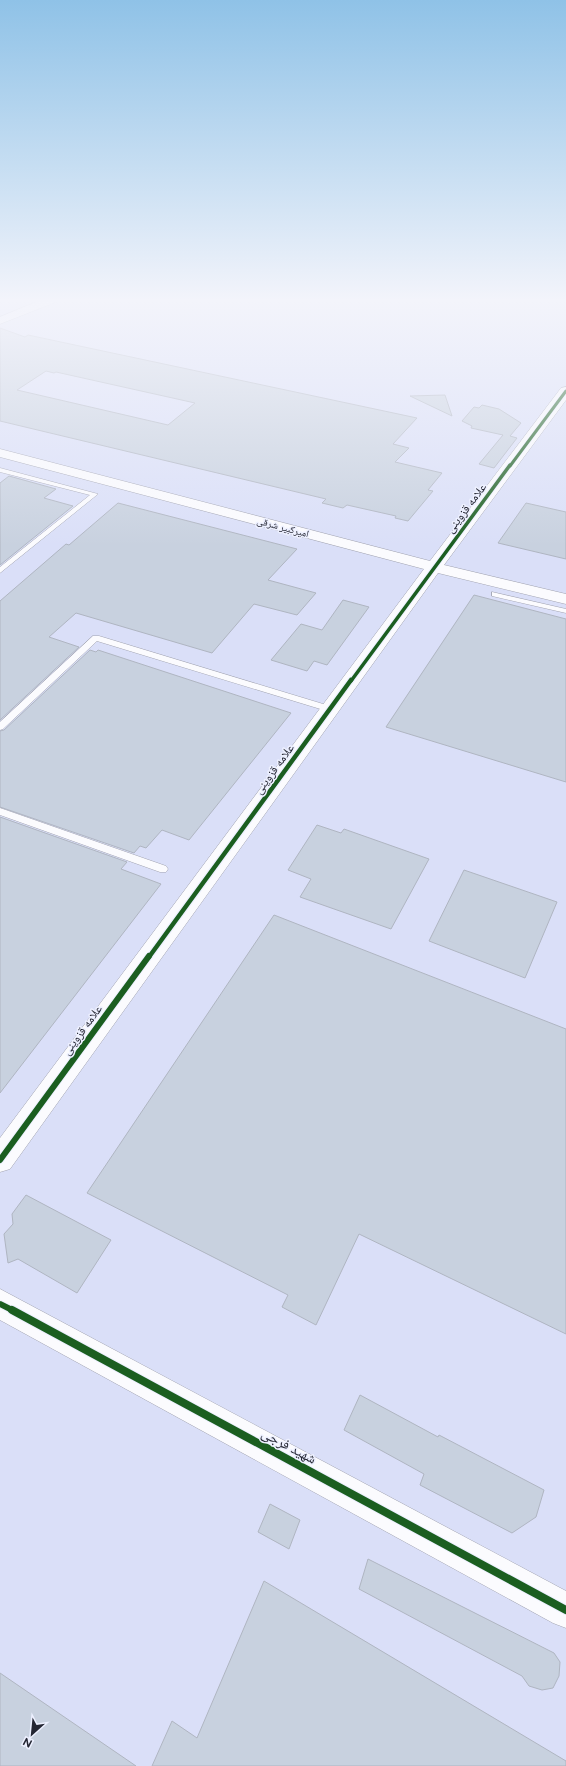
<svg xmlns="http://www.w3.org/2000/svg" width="566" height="1766" font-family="Figtree,'Noto Naskh Arabic',sans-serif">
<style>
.built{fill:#dadff8}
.building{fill:#c8d1df;stroke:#afb5c1;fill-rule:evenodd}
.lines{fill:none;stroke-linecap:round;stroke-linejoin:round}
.service-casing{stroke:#a1a3b0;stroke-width:1}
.tertiary-casing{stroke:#a1a3b0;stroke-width:1}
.service{fill:#fbfbfe;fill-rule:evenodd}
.tertiary{fill:#fbfbfe;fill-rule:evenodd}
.cycleway-far4-casing{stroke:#edf0ff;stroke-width:4.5}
.cycleway-far3-casing{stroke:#edf0ff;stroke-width:5.5}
.cycleway-far2-casing{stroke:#edf0ff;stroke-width:7}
.cycleway-far1-casing{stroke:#edf0ff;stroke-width:8}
.cycleway-casing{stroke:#edf0ff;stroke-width:10}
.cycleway-far4{stroke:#1b5e20;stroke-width:3}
.cycleway-far3{stroke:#1b5e20;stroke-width:3.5}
.cycleway-far2{stroke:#1b5e20;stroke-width:4.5}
.cycleway-far1{stroke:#1b5e20;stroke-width:6}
.cycleway{stroke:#1b5e20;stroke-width:8}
.labels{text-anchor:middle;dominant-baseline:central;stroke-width:3;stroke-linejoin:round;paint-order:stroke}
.far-street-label{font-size:10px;fill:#242633;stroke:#edf0ff}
.street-label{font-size:12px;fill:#242633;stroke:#edf0ff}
.near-street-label{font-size:14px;fill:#242633;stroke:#edf0ff}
</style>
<rect width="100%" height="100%" fill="#e5e7f6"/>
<rect class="built" x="0" y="298" width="566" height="1468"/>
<g class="building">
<path d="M0 328 25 337 28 335 417 418 393 444 409 448 395 462 442 473 428 490 433 491 408 521 395 518 396 516 347 505 343 508 322 503 326 499 0 421ZM46 371 54 373 56 372 195 403 168 425 17 390Z"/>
<polygon points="445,395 452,416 410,396"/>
<polygon points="482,405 499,409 521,423 510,436 517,438 494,468 479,464 503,435 471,428 472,426 462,421 474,407 479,408"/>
<polygon points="9,476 56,489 44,498 73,506 0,565 0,483"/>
<polygon points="118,503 297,549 268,580 316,593 297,615 254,604 212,653 76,613 49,637 79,647 0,720 0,601 66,544 69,545"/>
<polygon points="526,503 566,512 566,559 498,543"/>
<polygon points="474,595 566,619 566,782 386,727"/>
<polygon points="343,600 369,607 327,665 314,661 307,671 271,660 301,624 322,630"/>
<polygon points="90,650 96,652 98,650 291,713 189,840 162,830 146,848 140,846 134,853 0,807 0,731 4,730"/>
<polygon points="0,817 127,862 121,869 161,884 0,1093"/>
<polygon points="317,825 341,833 344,829 429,859 391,929 300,897 311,879 288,870"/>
<polygon points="464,870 557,902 525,978 429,941"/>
<polygon points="274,915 566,1029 566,1334 359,1234 316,1325 282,1307 288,1295 87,1193"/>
<polygon points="26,1195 111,1240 77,1293 18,1259 8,1263 4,1234 13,1224 12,1214"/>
<polygon points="360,1395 438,1437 439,1435 544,1490 536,1517 512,1533 420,1485 424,1474 344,1430"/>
<polygon points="270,1504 300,1520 289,1549 258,1532"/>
<polygon points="368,1559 554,1653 560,1662 559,1676 553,1688 542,1690 529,1686 522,1676 359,1589"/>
<polygon points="264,1581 566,1761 566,1766 152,1766 172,1721 197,1738"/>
<polygon points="0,1673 136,1766 0,1766"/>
</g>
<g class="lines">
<g class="service-casing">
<g id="service">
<polygon points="0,468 98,494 0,573 0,567 90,495 0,472"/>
<polygon points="492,592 566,609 566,613 492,596"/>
<polygon points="93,636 99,636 333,707 334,709 330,712 327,711 97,641 3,729 0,730 0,722"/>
<polygon points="0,808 166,866 168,869 166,872 160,872 0,815"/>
</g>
</g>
<g class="tertiary-casing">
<g id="tertiary">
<polygon points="46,298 62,298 61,300 0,324 0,317"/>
<polygon points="566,387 566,400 444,565 566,594 566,604 438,573 10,1169 0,1172 0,1138 424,569 0,457 0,449 430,561 561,388"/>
<polygon points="0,1289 566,1591 566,1628 553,1623 0,1320"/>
</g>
</g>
<use href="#service" class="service"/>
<use href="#tertiary" class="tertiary"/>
<g class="cycleway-far4-casing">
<polyline id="cycleway-far4" points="510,466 566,391"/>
</g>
<g class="cycleway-far3-casing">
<polyline id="cycleway-far3" points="351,681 510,465"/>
</g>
<g class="cycleway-far2-casing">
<polyline id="cycleway-far2" points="149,957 351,680"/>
</g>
<g class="cycleway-far1-casing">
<g id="cycleway-far1">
<polyline points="0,1160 149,956"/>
<polyline points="0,1304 14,1311"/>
</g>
</g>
<g class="cycleway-casing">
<polyline id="cycleway" points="12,1310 566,1610"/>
</g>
<use href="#cycleway-far4" class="cycleway-far4"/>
<use href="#cycleway-far3" class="cycleway-far3"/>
<use href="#cycleway-far2" class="cycleway-far2"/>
<use href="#cycleway-far1" class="cycleway-far1"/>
<use href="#cycleway" class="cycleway"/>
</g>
<linearGradient id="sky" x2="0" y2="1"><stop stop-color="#8fc2e7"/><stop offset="0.55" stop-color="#f3f4fb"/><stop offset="1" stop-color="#f3f4fb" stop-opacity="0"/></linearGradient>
<rect width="566" height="546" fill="url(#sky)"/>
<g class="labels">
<g class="far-street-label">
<text transform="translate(283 527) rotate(15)">امیرکبیر شرقی</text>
</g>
<g class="street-label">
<text transform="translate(466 508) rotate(-53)">علامه قزوینی</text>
<text transform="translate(274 769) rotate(-54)">علامه قزوینی</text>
<text transform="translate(82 1030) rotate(-54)">علامه قزوینی</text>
</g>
<g class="near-street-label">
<text transform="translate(289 1446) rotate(28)">شهید فرجی</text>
</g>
</g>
<g transform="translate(32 1734) rotate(207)" stroke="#edf0ff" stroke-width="3" paint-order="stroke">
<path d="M0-3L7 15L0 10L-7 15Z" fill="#242633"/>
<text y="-6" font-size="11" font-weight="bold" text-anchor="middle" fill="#242633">N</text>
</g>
</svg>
